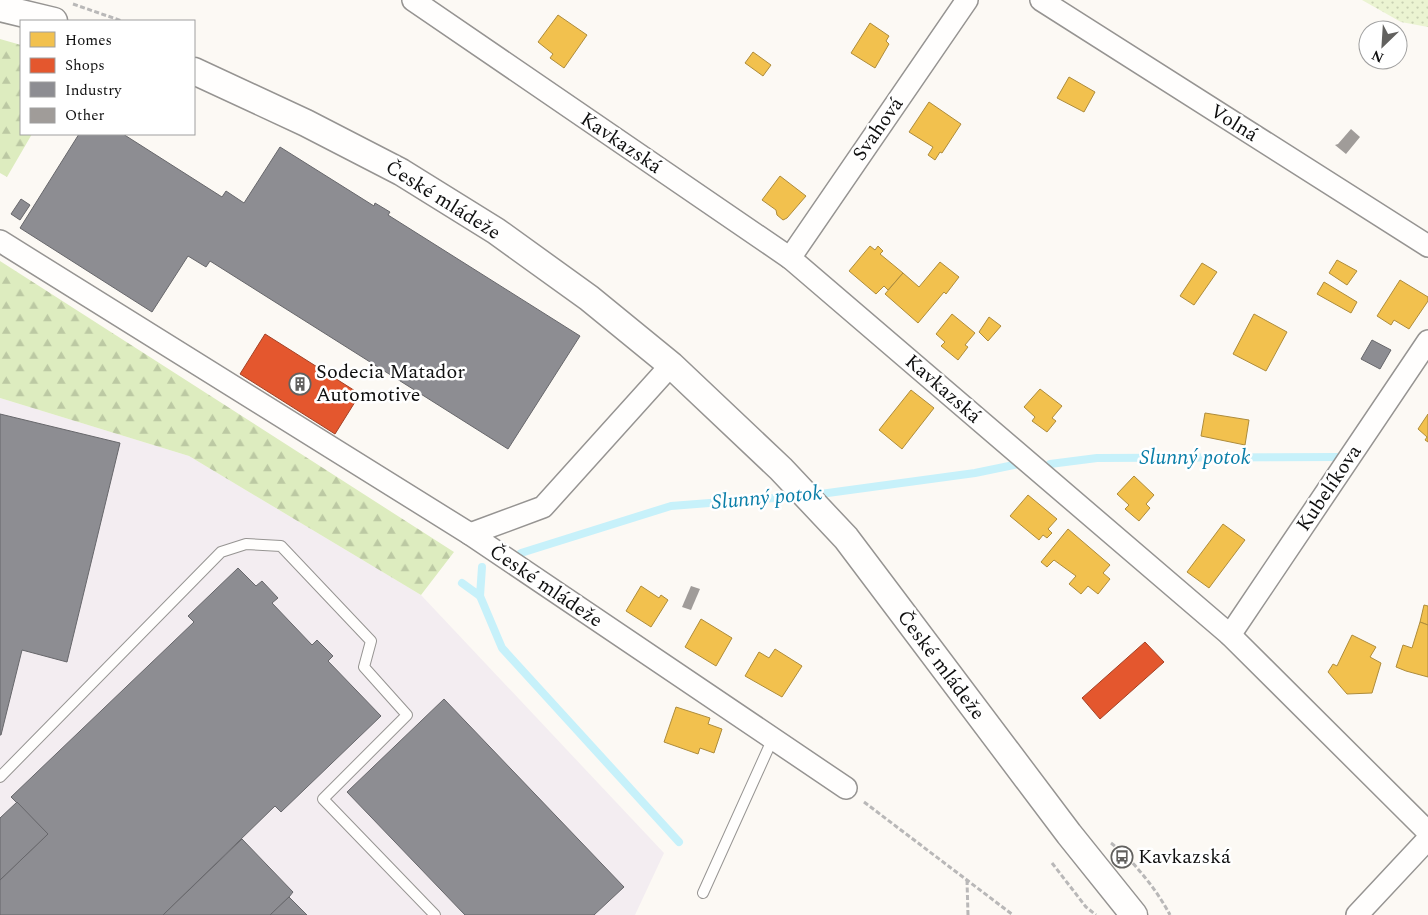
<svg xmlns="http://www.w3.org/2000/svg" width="1428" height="915" font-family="Spectral,serif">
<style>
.industrial{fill:#f3edf1}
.grass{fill:url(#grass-dots)}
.forest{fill:url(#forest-firs)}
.homes{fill:#f2c14e;stroke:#ae8c3b}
.shops{fill:#e4572e;stroke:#a44125}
.industry{fill:#8d8d92;stroke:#67676b}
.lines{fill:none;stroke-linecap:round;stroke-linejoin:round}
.stream{stroke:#c7f1fa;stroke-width:8}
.building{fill:#a09c99}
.service-casing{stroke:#969492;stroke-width:12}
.minor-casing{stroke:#969492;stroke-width:24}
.tertiary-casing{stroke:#969492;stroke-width:29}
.path{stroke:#b9b8b8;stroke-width:3;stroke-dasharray:5 2.5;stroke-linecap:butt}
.service{stroke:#fffefd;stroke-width:10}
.minor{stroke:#fffefd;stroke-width:21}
.tertiary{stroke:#fffefd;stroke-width:26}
.labels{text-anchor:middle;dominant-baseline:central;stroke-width:5;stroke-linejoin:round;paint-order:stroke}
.street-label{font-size:20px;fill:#0f0f0f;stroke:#fff}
.poi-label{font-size:20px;fill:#0f0f0f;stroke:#fff;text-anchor:start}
.water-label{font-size:21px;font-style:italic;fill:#0a7ea8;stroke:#fff}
</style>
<defs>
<pattern id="grass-dots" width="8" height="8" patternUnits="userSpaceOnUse" patternTransform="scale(1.25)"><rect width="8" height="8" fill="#ebf4d2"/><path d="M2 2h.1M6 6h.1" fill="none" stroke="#c8d0b3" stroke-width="1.8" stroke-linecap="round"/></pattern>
<pattern id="forest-firs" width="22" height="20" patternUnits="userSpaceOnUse" patternTransform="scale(1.25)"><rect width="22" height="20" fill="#ddecbf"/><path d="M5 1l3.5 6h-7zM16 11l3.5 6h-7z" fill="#bcc9a3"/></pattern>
</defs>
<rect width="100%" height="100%" fill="#fcf9f4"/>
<polygon class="industrial" points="0,398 189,456 421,595 664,853 635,915 0,915"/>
<polygon class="grass" points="1362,0 1428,0 1428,27 1401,22"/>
<g class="forest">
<polygon points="0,39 21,45 21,134 32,134 7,177 0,173"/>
<polygon points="0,261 454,552 421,595 189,456 0,398"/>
</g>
<g class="homes">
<polygon points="558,15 587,35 564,68 550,58 553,54 538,42"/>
<polygon points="870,23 889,36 886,41 889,44 875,68 851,53"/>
<polygon points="753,52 771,65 763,76 745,63"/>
<polygon points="1069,77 1095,92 1084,112 1057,98"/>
<polygon points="929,102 961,124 942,153 940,152 935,160 928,155 933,147 909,132"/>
<polygon points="780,176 806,196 787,218 783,220 777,215 776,210 762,200"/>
<polygon points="870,246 875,250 878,246 883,251 880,254 903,273 888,290 884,286 876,294 849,271"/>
<polygon points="1337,260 1357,271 1347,285 1329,273"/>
<polygon points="940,262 959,277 946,294 944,292 918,323 885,294 903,273 919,287"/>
<polygon points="1202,263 1217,272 1194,305 1180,296"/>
<polygon points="1400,280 1428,297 1428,301 1409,329 1394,320 1391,325 1377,316"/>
<polygon points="1324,282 1357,302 1351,313 1317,294"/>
<polygon points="952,314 975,333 965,345 968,347 958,360 941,346 945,342 936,334"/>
<polygon points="1254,314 1287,332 1266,371 1233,354"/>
<polygon points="989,317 1001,326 988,341 979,332"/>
<polygon points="1040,389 1062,406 1052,418 1056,421 1047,432 1032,421 1035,417 1024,407"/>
<polygon points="911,390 934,408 902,449 879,430"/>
<polygon points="1205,413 1249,420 1245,445 1201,436"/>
<polygon points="1428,414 1428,442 1425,440 1427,437 1418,429"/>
<polygon points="1134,476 1154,495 1146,504 1150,508 1139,521 1125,509 1129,505 1117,494"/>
<polygon points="1028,495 1057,519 1048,529 1052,533 1047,538 1043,535 1039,540 1010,516"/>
<polygon points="1223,524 1245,540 1209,588 1187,572"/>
<polygon points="1068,529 1110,565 1103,573 1110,579 1098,594 1088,586 1081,594 1069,584 1076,576 1054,560 1047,567 1041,562"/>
<polygon points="641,586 659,598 661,595 668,600 651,627 626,611"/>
<polygon points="1424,605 1428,606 1428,625 1420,622"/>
<polygon points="701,619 732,638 716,666 685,647"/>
<polygon points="1420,622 1428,625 1428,677 1406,671 1396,667 1403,645 1412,648"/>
<polygon points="1352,635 1376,647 1370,657 1381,663 1372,693 1347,694 1328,672 1333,664 1337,666"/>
<polygon points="775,649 802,666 782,697 745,676 759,652 769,658"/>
<polygon points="676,707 710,718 708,724 722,729 714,753 700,748 698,754 664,742"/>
</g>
<g class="shops">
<polygon points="265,334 360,394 335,434 240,374"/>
<polygon points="1145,642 1164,662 1100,719 1082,698"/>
</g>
<g class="industry">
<polygon points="79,134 123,134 222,197 226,191 244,203 280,147 374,206 375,203 390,212 388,215 580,336 508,449 210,261 206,267 188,256 152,312 20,228"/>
<polygon points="21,199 30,205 20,220 11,214"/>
<polygon points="1372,340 1391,350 1380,369 1361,359"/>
<polygon points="0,414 120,443 67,662 22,650 1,735 0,735"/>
<polygon points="238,568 256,586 262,581 278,598 272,603 312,645 317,640 333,656 328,661 381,716 281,812 275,806 163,915 0,915 0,880 48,834 11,797 194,622 188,616"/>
<polygon points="444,699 624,887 594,915 465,915 347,792"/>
<polygon points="17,802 48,834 0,880 0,818"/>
<polygon points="242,839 293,892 289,897 270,915 163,915"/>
<polygon points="289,897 307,915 270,915"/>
</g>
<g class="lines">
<g class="stream">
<polyline points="1050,464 1097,458 1339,457"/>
<polyline points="813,495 975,473 1019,464"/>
<polyline points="521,553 671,506 799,496"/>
<polyline points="462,583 480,596 482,567"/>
<polyline points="480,596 502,648 679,842"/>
</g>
</g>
<g class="building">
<polygon points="1351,129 1360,137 1346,154 1335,145 1338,144"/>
<polygon points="691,586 700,589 691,610 682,607"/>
</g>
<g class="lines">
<g class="service-casing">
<g id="service">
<polyline points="0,777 221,552 246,544 281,546 371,641 364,667 407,715 323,799 435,915"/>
<polyline points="703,893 773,738"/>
</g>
</g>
<g class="minor-casing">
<g id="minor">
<polyline points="413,0 790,258 1230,635 1428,832"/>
<polyline points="1041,0 1428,246"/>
<polyline points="0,241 470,534"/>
<polyline points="790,258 967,0"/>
<polyline points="671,365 543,507 470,534 846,788"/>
<polyline points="1230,635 1428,341"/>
<polyline points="1357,915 1428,839"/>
</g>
</g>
<g class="tertiary-casing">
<g id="tertiary">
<polyline points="0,8 54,21"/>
<polyline points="194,71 306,123 401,172 496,231 589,298 671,365 781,469 846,538 1069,834 1134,915"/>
</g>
</g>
<g class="path">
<polyline points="73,4 122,21"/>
<polyline points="864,802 1013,915"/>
<path d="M1111 843C1133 860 1157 890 1170 915"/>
<polyline points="1052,863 1086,907 1096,915"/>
<polyline points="967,880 968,915"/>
</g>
<use href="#service" class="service"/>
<use href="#minor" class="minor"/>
<use href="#tertiary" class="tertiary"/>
</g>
<defs>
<g id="building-ring" transform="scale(1.125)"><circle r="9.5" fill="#fff" stroke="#62615f" stroke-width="1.5"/><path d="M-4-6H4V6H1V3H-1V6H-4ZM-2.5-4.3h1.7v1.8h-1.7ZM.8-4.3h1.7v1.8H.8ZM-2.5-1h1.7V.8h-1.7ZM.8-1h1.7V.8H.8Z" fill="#62615f"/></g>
<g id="bus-ring" transform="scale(1.125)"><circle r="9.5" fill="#fff" stroke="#62615f" stroke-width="1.5"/><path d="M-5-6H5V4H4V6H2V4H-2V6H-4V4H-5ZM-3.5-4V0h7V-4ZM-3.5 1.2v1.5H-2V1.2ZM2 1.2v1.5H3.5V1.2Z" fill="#62615f"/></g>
</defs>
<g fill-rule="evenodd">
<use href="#building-ring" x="300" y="384"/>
<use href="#bus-ring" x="1122" y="857"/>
</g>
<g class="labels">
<g class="street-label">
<text transform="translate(1234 123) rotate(32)">Volná</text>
<text transform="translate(878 129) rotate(-55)">Svahová</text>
<text transform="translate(621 143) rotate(34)">Kavkazská</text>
<text transform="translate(443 200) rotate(32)">České mládeže</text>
<text transform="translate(943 389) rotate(41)">Kavkazská</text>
<text transform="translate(1329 488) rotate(-56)">Kubelíkova</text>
<text transform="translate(546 586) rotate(34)">České mládeže</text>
<text transform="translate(941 665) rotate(53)">České mládeže</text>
</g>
<g class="poi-label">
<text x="316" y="372">Sodecia Matador<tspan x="316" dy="23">Automotive</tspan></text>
<text x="1138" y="857">Kavkazská</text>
</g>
<g class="water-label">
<text x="1195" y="458">Slunný potok</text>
<text transform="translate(767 498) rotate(-5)">Slunný potok</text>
</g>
</g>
<rect x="20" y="20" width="175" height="115" fill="#ffffff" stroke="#9f9f9f"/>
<rect x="30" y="32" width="25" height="15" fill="#f2c14e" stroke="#9f9f9f"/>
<text x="65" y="45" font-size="15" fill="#0f0f0f">Homes</text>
<rect x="30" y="58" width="25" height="15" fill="#e4572e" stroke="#9f9f9f"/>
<text x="65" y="70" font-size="15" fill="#0f0f0f">Shops</text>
<rect x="30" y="82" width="25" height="15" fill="#8d8d92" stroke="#9f9f9f"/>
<text x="65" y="95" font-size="15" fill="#0f0f0f">Industry</text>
<rect x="30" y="108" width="25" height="15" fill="#a09c99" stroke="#9f9f9f"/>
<text x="65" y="120" font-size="15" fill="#0f0f0f">Other</text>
<g transform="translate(1383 45) rotate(205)"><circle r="24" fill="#ffffff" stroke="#9f9f9f"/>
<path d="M0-4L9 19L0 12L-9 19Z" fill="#62615f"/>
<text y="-8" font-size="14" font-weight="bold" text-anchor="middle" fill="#0f0f0f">N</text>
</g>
</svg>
